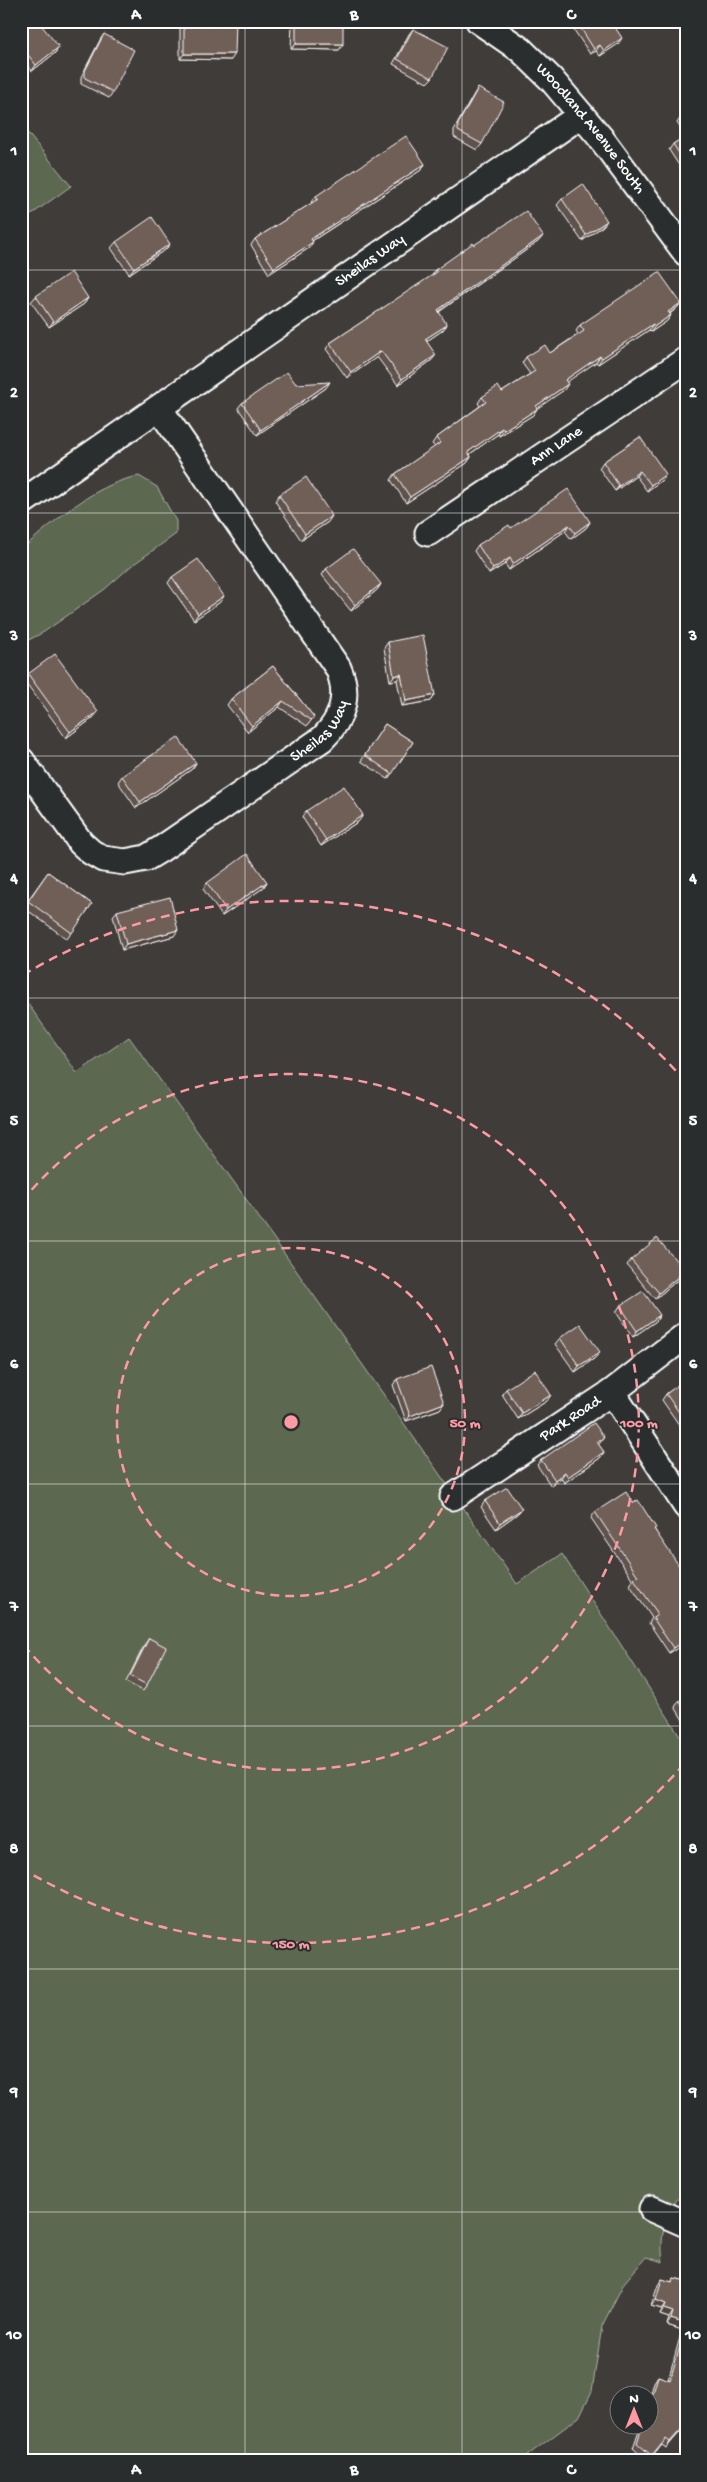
<svg xmlns="http://www.w3.org/2000/svg" width="707" height="2482" font-family="'Gochi Hand',sans-serif">
<style>
.green{fill:#5c684f;stroke:#aeb4a7}
.lines{fill:none;stroke-linecap:round;stroke-linejoin:round}
.minor-casing{stroke:#fff;stroke-width:29}
.minor{stroke:#2a2d2e;stroke-width:25}
.wall{fill:#5f514b;stroke:#fff}
.shaded-wall{fill:#4e423d;stroke:#fff}
.building{fill:#6f5e57;stroke:#fff}
.grid{fill:none;stroke:#fff;stroke-width:1;stroke-opacity:0.55}
.ring{fill:none;stroke:#ff9aa2;stroke-width:2.5;stroke-dasharray:9 6}
.labels{text-anchor:middle;dominant-baseline:central;stroke-width:4;stroke-linejoin:round;paint-order:stroke}
.street-label{font-size:16px;fill:#fff;stroke:#2a2d2e}
.centre{fill:#ff9aa2;stroke:#2a2d2e;stroke-width:2.5}
.ring-label{font-size:15px;text-anchor:middle;font-weight:bold;fill:#ff9aa2;stroke:#2a2d2e;stroke-width:4;stroke-linejoin:round;paint-order:stroke}
.neatline{fill:none;stroke:#fff;stroke-width:2}
.grid-label{font-size:16px;text-anchor:middle;font-weight:bold;fill:#fff}
</style>
<rect width="100%" height="100%" fill="#3f3c3a"/>
<filter id="ink" filterUnits="userSpaceOnUse"><feTurbulence type="fractalNoise" baseFrequency=".02" numOctaves="2"/><feDisplacementMap in="SourceGraphic" scale="10" xChannelSelector="R" yChannelSelector="G"/><feConvolveMatrix kernelMatrix="1 2 1 2 8 2 1 2 1" color-interpolation-filters="sRGB"/></filter>
<g filter="url(#ink)">
<g class="green">
<polygon points="21,125 71,186 21,222"/>
<path d="M139 476 157 487 176 521V534L131 566 105 589 44 632 21 644V550C53 522 96 483 139 476Z"/>
<path d="M21 994 77 1073 129 1037 236 1185 517 1584 562 1554 686 1745V2189C666 2210 659 2233 663 2262L646 2257 624 2283 602 2326 592 2391 579 2417 520 2461H21Z"/>
</g>
<g class="lines">
<g class="minor-casing">
<g id="minor">
<path id="s1" d="M479 21 521 50 551 79 600 137 686 253"/>
<path id="s2" d="M21 503 581 115"/>
<path id="s3" d="M428 533 686 360"/>
<path id="s4" d="M21 760 81 843 91 852 103 859 125 862 146 858 161 849 322 739C343 719 350 695 338 668L159 408"/>
<polyline points="612,1392 686,1506"/>
<path id="s5" d="M453 1497 612 1392 686 1335"/>
<polyline points="652,2209 686,2224"/>
</g>
</g>
<use href="#minor" class="minor"/>
</g>
<g class="wall">
<polygon points="21,21 59,47 55,53 32,71 21,57"/>
<polygon points="182,21 236,21 231,60 180,59 180,25"/>
<polygon points="292,21 343,21 339,50 291,49"/>
<polygon points="578,21 611,21 618,44 600,56 596,51 590,54 574,30 579,23"/>
<polygon points="413,29 432,78 427,83 393,64 409,34"/>
<polygon points="104,34 113,92 109,98 81,84 81,77 100,40"/>
<polygon points="478,88 482,144 477,150 454,137 454,130 474,94"/>
<polygon points="686,111 686,136 677,123 681,117 684,115"/>
<polygon points="686,136 686,172 684,173 669,150 673,144"/>
<polygon points="425,164 421,170 312,241 309,248 269,274 251,245 255,239 312,203 311,202 316,196"/>
<polygon points="562,199 603,226 582,241 557,205"/>
<polygon points="539,241 439,312 443,330 427,341 432,360 398,385 377,357 347,378 326,349 330,343 432,276 435,270 474,245"/>
<polygon points="116,242 170,244 166,249 129,274 111,248"/>
<polygon points="36,296 88,298 84,304 49,327 31,302"/>
<polygon points="681,303 677,308 670,314 671,315 667,321 651,332 649,330 598,364 596,362 566,382 564,390 537,408 533,415 499,436 498,434 470,454 471,457 467,463 406,503 391,480 395,474 435,447 432,444 436,438 480,406 478,403 482,397 502,392 530,374 522,363 526,357 550,353 578,334 576,331 580,325"/>
<polygon points="296,384 326,388 257,435 238,408 242,403"/>
<polygon points="640,437 662,480 647,491 636,476 615,491 599,468 603,462"/>
<polygon points="279,495 328,522 301,540 275,501"/>
<polygon points="590,522 586,528 571,539 565,531 509,570 505,564 489,574 474,551 478,545 511,528"/>
<polygon points="326,569 381,584 377,590 351,611 322,575"/>
<polygon points="172,577 220,602 194,620 168,583"/>
<polygon points="388,642 435,695 431,701 402,706 397,680 390,681 384,648"/>
<polygon points="273,666 314,717 307,726 279,707 248,732 227,705 231,699"/>
<polygon points="28,674 93,718 66,738 24,680"/>
<polygon points="385,724 413,742 388,779 361,761"/>
<polygon points="196,763 192,769 136,808 118,782 122,776"/>
<polygon points="306,811 359,821 321,846 302,817"/>
<polygon points="48,872 92,904 67,939 23,907"/>
<polygon points="267,882 263,888 222,916 203,889 207,883"/>
<polygon points="117,911 174,936 122,950 113,916"/>
<polygon points="631,1260 681,1277 655,1299 627,1265"/>
<polygon points="620,1306 660,1315 656,1321 633,1337 616,1312"/>
<polygon points="560,1338 600,1352 595,1358 575,1372 555,1344"/>
<polygon points="397,1379 444,1403 440,1409 406,1421 393,1385"/>
<polygon points="686,1379 686,1435 662,1400 666,1394"/>
<polygon points="506,1389 547,1401 518,1419 502,1394"/>
<polygon points="604,1437 598,1444 604,1452 600,1458 564,1483 561,1478 551,1486 537,1465 541,1460"/>
<polygon points="485,1501 522,1509 517,1514 496,1529 481,1507"/>
<polygon points="633,1503 655,1530 682,1582 680,1583 686,1592 686,1660 678,1648 669,1653 649,1623 652,1618 630,1585 633,1580 591,1518 595,1512"/>
<polygon points="149,1638 147,1685 143,1691 126,1682 145,1644"/>
<polygon points="686,1697 686,1725 675,1707 679,1701"/>
<polygon points="674,2278 686,2281 686,2425 666,2448 662,2445 649,2461 647,2461 633,2448 641,2424 650,2424 650,2397 654,2382 658,2376 668,2380 682,2330 667,2325 669,2318 660,2315 662,2309 651,2306 658,2285 662,2279 671,2282"/>
</g>
<g class="shaded-wall">
<polygon points="622,38 618,44 600,56 604,51"/>
<polygon points="296,44 343,44 339,50 291,49"/>
<polygon points="600,45 596,51 590,54 594,49"/>
<polygon points="59,47 55,53 32,71 36,65"/>
<polygon points="184,54 235,54 231,60 180,59"/>
<polygon points="425,164 421,170 307,244 311,239"/>
<polygon points="607,221 603,226 582,241 586,235"/>
<polygon points="543,236 539,241 434,315 438,310"/>
<polygon points="313,242 309,248 269,274 274,268"/>
<polygon points="170,244 166,249 129,274 134,268"/>
<polygon points="88,298 84,304 49,327 53,322"/>
<polygon points="681,303 677,308 664,317 668,312"/>
<polygon points="671,315 667,321 651,332 655,326"/>
<polygon points="653,324 649,330 598,364 602,358"/>
<polygon points="447,325 443,330 421,345 425,339"/>
<polygon points="381,351 377,357 347,378 351,372"/>
<polygon points="436,355 432,360 398,385 402,379"/>
<polygon points="600,356 596,362 561,386 565,380"/>
<polygon points="330,382 326,388 257,435 261,430"/>
<polygon points="568,384 564,390 532,412 536,406"/>
<polygon points="537,409 533,415 499,436 504,430"/>
<polygon points="502,428 498,434 464,458 468,452"/>
<polygon points="471,457 467,463 406,503 410,497"/>
<polygon points="640,471 636,476 615,491 619,486"/>
<polygon points="666,474 662,480 647,491 651,485"/>
<polygon points="332,516 328,522 301,540 305,534"/>
<polygon points="590,522 586,528 571,539 575,533"/>
<polygon points="569,525 565,531 509,570 513,564"/>
<polygon points="510,558 505,564 489,574 493,569"/>
<polygon points="381,584 377,590 351,611 355,605"/>
<polygon points="224,596 220,602 194,620 198,614"/>
<polygon points="401,674 397,680 390,681 394,676"/>
<polygon points="435,695 431,701 402,706 406,701"/>
<polygon points="283,701 279,707 248,732 252,726"/>
<polygon points="98,712 93,718 66,738 70,732"/>
<polygon points="196,763 192,769 136,808 140,802"/>
<polygon points="363,815 359,821 321,846 326,840"/>
<polygon points="267,882 263,888 222,916 226,910"/>
<polygon points="178,930 174,936 122,950 126,944"/>
<polygon points="685,1271 681,1277 655,1299 659,1293"/>
<polygon points="660,1315 656,1321 633,1337 637,1331"/>
<polygon points="600,1352 595,1358 575,1372 579,1366"/>
<polygon points="551,1395 547,1401 518,1419 522,1413"/>
<polygon points="444,1403 440,1409 406,1421 410,1416"/>
<polygon points="604,1437 600,1443 593,1448 597,1442"/>
<polygon points="604,1452 600,1458 564,1483 568,1477"/>
<polygon points="565,1472 561,1478 551,1486 555,1480"/>
<polygon points="522,1509 517,1514 496,1529 500,1523"/>
<polygon points="686,1576 682,1582 675,1587 679,1581"/>
<polygon points="682,1642 678,1648 669,1653 673,1648"/>
<polygon points="656,2300 666,2304 662,2309 651,2306"/>
<polygon points="664,2309 673,2312 669,2318 660,2315"/>
<polygon points="671,2319 686,2324 686,2325 682,2330 667,2325"/>
<polygon points="686,2424 686,2425 666,2448 670,2442"/>
</g>
<g class="building">
<polygon points="21,21 38,21 59,47 36,65 21,46"/>
<polygon points="184,21 236,21 235,54 184,54"/>
<rect x="296" y="21" width="47" height="23"/>
<polygon points="582,21 611,21 622,38 604,51 600,45 594,49 578,24"/>
<polygon points="413,29 448,47 432,78 397,59"/>
<polygon points="104,34 134,50 113,92 85,78 85,71"/>
<polygon points="478,88 504,102 482,144 458,131 458,124"/>
<polygon points="686,114 686,124 681,117"/>
<polygon points="406,136 425,164 311,239 313,242 274,268 255,239 318,199 316,196"/>
<polygon points="686,136 686,164 673,144"/>
<polygon points="583,184 607,221 586,235 562,199"/>
<polygon points="526,211 543,236 438,310 447,325 425,339 436,355 402,379 381,351 351,372 330,343 437,272 435,270 473,243 474,245"/>
<polygon points="152,217 170,244 134,268 116,242"/>
<polygon points="71,272 88,298 53,322 36,296"/>
<polygon points="659,272 681,303 668,312 671,315 655,326 653,324 602,358 600,356 565,380 568,384 536,406 537,409 504,430 502,428 468,452 471,457 410,497 395,474 440,443 436,438 486,402 482,397 498,386 502,392 535,371 526,357 545,345 550,353 584,331 580,325"/>
<polygon points="287,372 296,384 330,382 261,430 242,403"/>
<polygon points="640,437 666,474 651,485 640,471 619,486 603,462"/>
<polygon points="306,477 332,516 305,534 279,495"/>
<polygon points="568,489 590,522 575,533 569,525 513,564 510,558 493,569 478,545 509,525 511,528"/>
<polygon points="353,549 381,584 355,605 326,569"/>
<polygon points="198,559 224,596 198,614 172,577"/>
<polygon points="423,635 435,695 406,701 401,674 394,676 388,642"/>
<polygon points="55,654 98,712 70,732 28,674"/>
<polygon points="273,666 314,717 311,720 283,701 252,726 231,699"/>
<polygon points="385,724 413,742 392,774 365,755"/>
<polygon points="178,737 196,763 140,802 122,776"/>
<polygon points="344,786 363,815 326,840 306,811"/>
<polygon points="247,854 267,882 226,910 207,883"/>
<polygon points="48,872 92,904 72,933 28,901"/>
<polygon points="170,897 178,930 126,944 117,911"/>
<polygon points="657,1238 685,1271 659,1293 631,1260"/>
<polygon points="643,1291 660,1315 637,1331 620,1306"/>
<polygon points="580,1324 600,1352 579,1366 560,1338"/>
<polygon points="431,1367 444,1403 410,1416 397,1379"/>
<polygon points="535,1370 551,1395 522,1413 506,1389"/>
<polygon points="686,1379 686,1422 666,1394"/>
<polygon points="594,1423 604,1437 597,1442 604,1452 568,1477 565,1472 555,1480 541,1460"/>
<polygon points="507,1487 522,1509 500,1523 485,1501"/>
<polygon points="626,1492 633,1503 638,1500 656,1528 654,1529 686,1576 679,1581 686,1592 686,1648 682,1642 673,1648 653,1618 658,1614 634,1579 638,1576 595,1512"/>
<polygon points="149,1638 166,1647 147,1685 130,1676"/>
<polygon points="686,1697 686,1712 679,1701"/>
<polygon points="674,2278 686,2281 686,2324 671,2319 673,2312 664,2309 666,2304 656,2300 662,2279 672,2282"/>
<polygon points="686,2326 686,2424 670,2442 666,2439 652,2456 637,2443 643,2424 650,2424 650,2404 658,2376 670,2380"/>
</g>
</g>
<path class="grid" d="M245 21V2461M462 21V2461M21 270H686M21 513H686M21 756H686M21 998H686M21 1241H686M21 1484H686M21 1726H686M21 1969H686M21 2212H686"/>
<g class="ring">
<circle cx="291" cy="1422" r="174"/>
<path d="M22 1201A348 348 0 1 1 22 1643"/>
<path d="M684 1764A521 521 0 0 1 23 1869M23 975A521 521 0 0 1 684 1080"/>
</g>
<g class="labels">
<g class="street-label">
<text stroke="none"><textPath href="#s1" startOffset="156">Woodland Avenue South</textPath></text>
<text stroke="none"><textPath href="#s2" startOffset="425">Sheilas Way</textPath></text>
<text stroke="none"><textPath href="#s3" startOffset="155">Ann Lane</textPath></text>
<text stroke="none"><textPath href="#s4" startOffset="390">Sheilas Way</textPath></text>
<text stroke="none"><textPath href="#s5" startOffset="141">Park Road</textPath></text>
</g>
</g>
<circle cx="291" cy="1422" r="8" class="centre"/>
<g class="ring-label">
<text x="465" y="1427">50 m</text>
<text x="639" y="1427">100 m</text>
<text x="291" y="1948">150 m</text>
</g>
<rect width="707" height="2482" fill="none" stroke="#2a2d2e" stroke-width="55"/>
<g transform="translate(634 2410)"><circle r="24" fill="#2a2d2e" stroke="#7f8182"/>
<path d="M0-4L9 19L0 12L-9 19Z" fill="#ff9aa2"/>
<text y="-8" font-size="14" font-weight="bold" text-anchor="middle" fill="#ffffff">N</text>
</g>
<rect x="28" y="28" width="652" height="2426" class="neatline"/>
<g class="grid-label">
<text x="136" y="19">A</text>
<text x="354" y="19">B</text>
<text x="571" y="19">C</text>
<text x="14" y="155">1</text>
<text x="693" y="155">1</text>
<text x="14" y="397">2</text>
<text x="693" y="397">2</text>
<text x="14" y="640">3</text>
<text x="693" y="640">3</text>
<text x="14" y="883">4</text>
<text x="693" y="883">4</text>
<text x="14" y="1125">5</text>
<text x="693" y="1125">5</text>
<text x="14" y="1368">6</text>
<text x="693" y="1368">6</text>
<text x="14" y="1611">7</text>
<text x="693" y="1611">7</text>
<text x="14" y="1853">8</text>
<text x="693" y="1853">8</text>
<text x="14" y="2096">9</text>
<text x="693" y="2096">9</text>
<text x="14" y="2339">10</text>
<text x="693" y="2339">10</text>
<text x="136" y="2474">A</text>
<text x="354" y="2474">B</text>
<text x="571" y="2474">C</text>
</g>
</svg>
